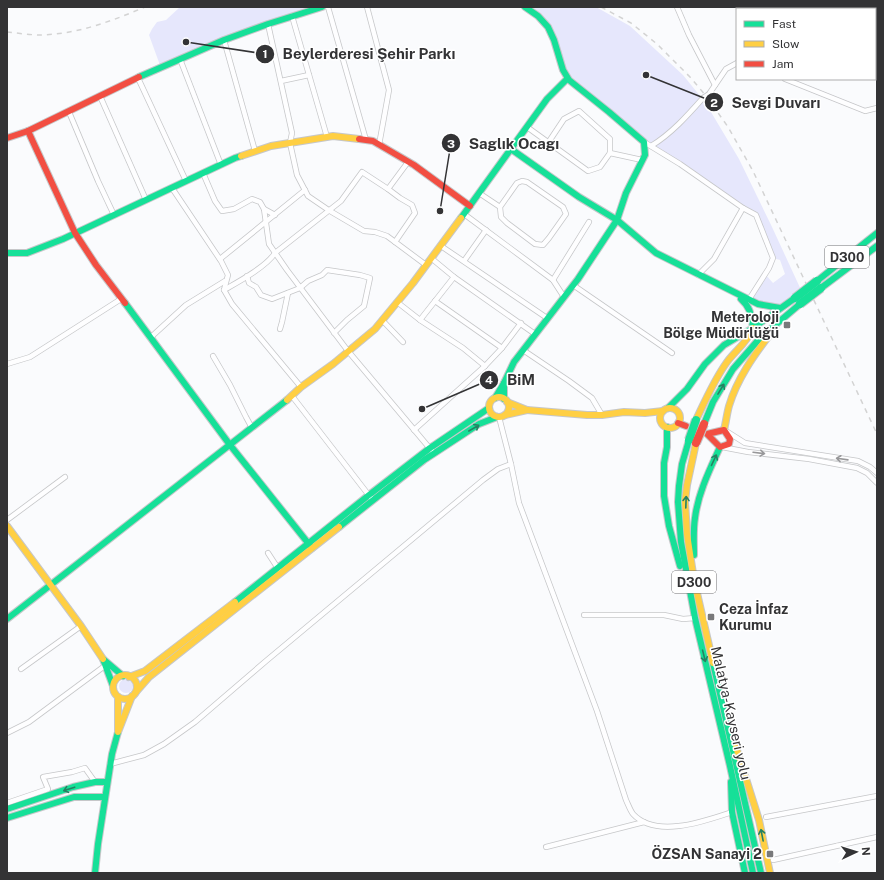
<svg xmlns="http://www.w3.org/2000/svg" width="884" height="880" font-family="'Public Sans',sans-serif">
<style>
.green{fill:#e6e7fc}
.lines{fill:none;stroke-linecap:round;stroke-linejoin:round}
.street-casing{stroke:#c6c7c9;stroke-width:6}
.fast-casing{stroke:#c6c7c9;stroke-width:8}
.slow-casing{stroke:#c6c7c9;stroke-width:8}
.jam-casing{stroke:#c6c7c9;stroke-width:8}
.street{stroke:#fefeff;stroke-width:4.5}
.fast{stroke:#16e098;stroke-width:6}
.slow{stroke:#ffcf43;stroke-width:6}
.jam{stroke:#f24e42;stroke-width:6}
.rail{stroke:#d3d3d3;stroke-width:1.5;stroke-dasharray:5 5;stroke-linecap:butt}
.street-bridge-casing{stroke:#c6c7c9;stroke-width:6;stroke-linecap:butt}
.fast-bridge-casing{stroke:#c6c7c9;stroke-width:10;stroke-linecap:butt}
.jam-bridge-casing{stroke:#c6c7c9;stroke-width:10;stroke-linecap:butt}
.street-bridge{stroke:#fefeff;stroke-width:4.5}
.fast-bridge{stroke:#16e098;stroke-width:8}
.jam-bridge{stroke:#f24e42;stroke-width:8}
.oneway{stroke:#268162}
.oneway2{stroke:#98989a}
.poi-dot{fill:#79797b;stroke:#fff;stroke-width:1.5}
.labels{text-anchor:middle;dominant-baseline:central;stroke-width:3;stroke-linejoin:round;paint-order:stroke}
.shield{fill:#fff;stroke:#707072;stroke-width:1}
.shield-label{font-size:13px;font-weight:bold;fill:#333335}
.poi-label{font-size:14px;font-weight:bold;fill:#333335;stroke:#fff;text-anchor:end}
.street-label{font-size:14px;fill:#333335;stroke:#fff}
.leader{fill:none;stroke:#333335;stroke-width:1.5}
.callout-dot{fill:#333335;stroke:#fff;stroke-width:1.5}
.mark-label{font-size:12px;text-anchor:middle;font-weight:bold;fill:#fff}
.callout-label{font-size:15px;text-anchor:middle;font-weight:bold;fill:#333335;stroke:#fff;stroke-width:3;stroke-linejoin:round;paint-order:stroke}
</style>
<rect width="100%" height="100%" fill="#fafbfd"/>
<g class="green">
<polygon points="180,7 322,7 276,21 161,68 149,35 152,29 157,22 166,20"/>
<polygon points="525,7 596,7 630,26 683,75 705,102 739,159 772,227 802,292 780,308 749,300 765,274 773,283 785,274 780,260 773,258 756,215 644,142 567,79 550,30"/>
<circle cx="126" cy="686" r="7"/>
</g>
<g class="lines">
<g class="street-casing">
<g id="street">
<polyline points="328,7 366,140"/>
<polyline points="367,7 389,90 379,145"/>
<polyline points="677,7 689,35 715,85"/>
<polyline points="292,16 327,137"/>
<polyline points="268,24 292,133 290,143 297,175 308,196 330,211 364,231 375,232 387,236 426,265"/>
<polyline points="224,40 255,151"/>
<polyline points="180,59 221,165"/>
<polyline points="138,78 186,181"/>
<polyline points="785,79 865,111 877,108"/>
<polyline points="281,81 309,75"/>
<polyline points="709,94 726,69 737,63"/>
<polyline points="100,96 146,200"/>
<polyline points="69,112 98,181 114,215"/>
<polyline points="527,127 588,171 600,167 610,153 642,160"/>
<polyline points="644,142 680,164 743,208 714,259 698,275"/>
<polyline points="548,143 564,119 579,111 610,139 610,153"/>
<path d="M651 146C671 134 687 116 703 98"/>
<polyline points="203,173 215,201 222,211 234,209 252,199 260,202 264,209 269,244 287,270 348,351 432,451"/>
<polyline points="172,188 221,261 228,275 224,290 232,304 301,387"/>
<polyline points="388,189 400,198 412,205 415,213 395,242"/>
<polyline points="479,193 500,207 501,217 507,223 535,244 543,245 549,238 566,214 563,207 527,182 522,181 517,183 500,207"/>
<polyline points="743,208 756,215 771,253 773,258 769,268 748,301"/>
<polyline points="264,209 275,215"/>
<polyline points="464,214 553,280 564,297"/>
<polyline points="441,246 547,318"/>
<polyline points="431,258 454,277 535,334"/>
<polyline points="220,259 305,190"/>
<polyline points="464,261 486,230"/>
<polyline points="247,276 249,283 256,287 261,295 272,299 300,288 308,281 322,275 327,270 360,275 370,278 364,306 347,320 334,333"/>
<polyline points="553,280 589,222"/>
<polyline points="573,285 672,353"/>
<path d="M224 290C238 282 266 267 275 253L341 201 362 172 388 189 408 162"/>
<polyline points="435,301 502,348"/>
<polyline points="397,302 420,320 463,348 485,366"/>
<polyline points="382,320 403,342"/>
<polyline points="420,320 454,277"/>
<polyline points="280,329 282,322 288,293"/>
<polyline points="150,338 186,305 225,281"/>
<polyline points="523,350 569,381 592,398 602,415"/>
<polyline points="213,356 230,385 246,417 252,428"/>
<polyline points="7,364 30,357 121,299"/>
<polyline points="292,396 371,498"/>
<path d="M499 417 511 464 519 503 597 711 626 800C628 804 630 810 633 814 656 839 705 821 732 812"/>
<polyline points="414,430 485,366 502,348 521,323"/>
<polyline points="726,431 745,443 858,461 870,467 877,473"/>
<polyline points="722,447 748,452 809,459 857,468 867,473 877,483"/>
<polyline points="7,520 65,477"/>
<polyline points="268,553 279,570"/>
<polyline points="584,615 664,615 683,619 695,618"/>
<polyline points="21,669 81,626"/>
<polyline points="7,733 29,722 106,665"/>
<polyline points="110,764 144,755 164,744 195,722 266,661 483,480 498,469 511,464"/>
<polyline points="7,803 48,789 43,777 72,772 85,768 95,782"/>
<polyline points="766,817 877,796"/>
<polyline points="546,847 644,822"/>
<polyline points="773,860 877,837"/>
</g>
</g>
<g class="fast-casing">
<g id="fast">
<polyline points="139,77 224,40 268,24 322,7"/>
<polyline points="511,149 579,197 617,220 656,253 758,304 780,308"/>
<polyline points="461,218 547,99 567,79"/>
<polyline points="7,253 27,253 63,239 235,158 241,156"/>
<polyline points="817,281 877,233"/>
<polyline points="821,288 877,246"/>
<path d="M741 299C751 308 751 315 753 328"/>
<polyline points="125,303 230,445 312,548"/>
<polyline points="504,383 514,362 578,279 617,220 626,193 645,155 644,142 609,112 569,80 563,70 554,40 548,27 538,16 525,7"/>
<polyline points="495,398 504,383 504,399"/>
<polyline points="668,408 687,389 705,364 724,345 753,328 795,298"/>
<polyline points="704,424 713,402 733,369 760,338 800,304"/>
<polyline points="667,427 667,447 664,463 664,496 669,526 680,566"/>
<polyline points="689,440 682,464 679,486 678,502 681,542 695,618 730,766 753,873"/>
<polyline points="339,527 424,460 479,424 497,417"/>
<path d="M694 555C694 543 693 530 695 518 698 493 710 469 720 447"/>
<polyline points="235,602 369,495 430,448 489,408"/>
<polyline points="7,619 287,400"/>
<polyline points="713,663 761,873"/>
<polyline points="113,686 103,659 123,676"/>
<polyline points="731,782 732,812 745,873"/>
<polyline points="7,809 73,787 95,782 107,782"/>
<polyline points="7,818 74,797 105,797"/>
<polyline points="95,873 98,844 112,754 118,732"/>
</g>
</g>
<g class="slow-casing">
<g id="slow">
<polyline points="241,156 271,146 333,136 359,139"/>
<circle cx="499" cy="407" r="10"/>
<polyline points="287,400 301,387 333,364 375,329 413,283 461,218"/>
<circle cx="670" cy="418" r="10"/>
<polyline points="527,410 587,415 602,415 624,412 645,413 663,411"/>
<polyline points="505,415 527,410 507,402"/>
<path d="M696 420C705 401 714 380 727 362 735 351 748 342 753 328"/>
<path d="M724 430C726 422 727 413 729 406 737 379 754 355 771 333"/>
<polyline points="696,443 687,485 685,501 687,534 694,580 713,663"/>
<polyline points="7,526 81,626 103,659"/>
<circle cx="125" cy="687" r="12"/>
<polyline points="129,677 145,671 235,602"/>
<polyline points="135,693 149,677 339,527"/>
<polyline points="118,697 118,732 132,696"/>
<polyline points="736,747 759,820 770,873"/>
</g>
</g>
<g class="jam-casing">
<g id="jam">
<polyline points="28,131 75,233 96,265 125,303"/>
<polyline points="7,138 28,131 139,77"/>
<polyline points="359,139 373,141 414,165 470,206"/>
<polyline points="678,423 686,426"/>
<polygon points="724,430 730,439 729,444 720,447 707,434"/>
</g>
</g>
<use href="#street" class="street"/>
<use href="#fast" class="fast"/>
<use href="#slow" class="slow"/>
<use href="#jam" class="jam"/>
<g class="rail">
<polyline points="601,7 631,23 657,44 690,77 707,97 728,127 753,171 877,434"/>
<path d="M7 32C18 33 30 35 41 35 78 34 112 21 145 7"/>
</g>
<g class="street-bridge-casing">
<polyline id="street-bridge" points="703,98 709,94"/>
</g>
<g class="fast-bridge-casing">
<g id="fast-bridge">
<polyline points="795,298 817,281"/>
<polyline points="800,304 821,288"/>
<polyline points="689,440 696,420"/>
</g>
</g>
<g class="jam-bridge-casing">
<polyline id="jam-bridge" points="696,443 704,424"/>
</g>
<use href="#street-bridge" class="street-bridge"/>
<use href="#fast-bridge" class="fast-bridge"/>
<use href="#jam-bridge" class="jam-bridge"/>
</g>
<defs><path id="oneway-shaft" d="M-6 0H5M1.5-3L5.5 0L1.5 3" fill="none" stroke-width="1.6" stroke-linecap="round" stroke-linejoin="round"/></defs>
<g class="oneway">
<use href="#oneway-shaft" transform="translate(721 389) rotate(-59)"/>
<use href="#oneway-shaft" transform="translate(474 428) rotate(-30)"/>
<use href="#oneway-shaft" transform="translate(714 460) rotate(-65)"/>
<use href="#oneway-shaft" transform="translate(686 502) rotate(-88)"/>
<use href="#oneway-shaft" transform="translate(704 656) rotate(76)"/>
<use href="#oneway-shaft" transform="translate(69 789) rotate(162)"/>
<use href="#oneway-shaft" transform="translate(762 835) rotate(-101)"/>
</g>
<g class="oneway2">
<use href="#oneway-shaft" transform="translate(759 453) rotate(7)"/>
<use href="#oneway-shaft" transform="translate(842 459) rotate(-172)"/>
</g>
<g class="poi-dot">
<rect x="783" y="321" width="8" height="8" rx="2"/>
<rect x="707" y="613" width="8" height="8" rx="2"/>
<rect x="766" y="850" width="8" height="8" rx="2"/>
</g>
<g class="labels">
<g class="shield">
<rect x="825" y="246" width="44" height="22" rx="3"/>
<rect x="672" y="571" width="44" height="22" rx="3"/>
</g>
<g class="shield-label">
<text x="847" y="257">D300</text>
<text x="694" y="582">D300</text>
</g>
<g class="poi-label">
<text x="779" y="317">Meteroloji<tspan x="779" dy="16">Bölge Müdürlüğü</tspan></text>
<text x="719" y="609" text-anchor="start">Ceza İnfaz<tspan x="719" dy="16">Kurumu</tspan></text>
<text x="762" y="854">ÖZSAN Sanayi 2</text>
</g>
<g class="street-label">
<text transform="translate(731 713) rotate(77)">Malatya-Kayseri yolu</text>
</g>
</g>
<path class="leader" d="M186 42L265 54M646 75L714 102M440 211L451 143M422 409L489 380"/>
<g class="callout-dot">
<circle cx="186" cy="42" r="4"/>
<circle cx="646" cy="75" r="4"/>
<circle cx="440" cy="211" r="4"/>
<circle cx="422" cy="409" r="4"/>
<circle cx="265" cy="54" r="10"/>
<circle cx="714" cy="102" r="10"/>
<circle cx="451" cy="143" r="10"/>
<circle cx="489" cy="380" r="10"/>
</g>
<g class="mark-label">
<text x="265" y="58">1</text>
<text x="714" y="107">2</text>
<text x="451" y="148">3</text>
<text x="489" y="384">4</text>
</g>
<g class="callout-label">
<text x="369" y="59">Beylerderesi Şehir Parkı</text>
<text x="776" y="108">Sevgi Duvarı</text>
<text x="514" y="149">Saglık Ocagı</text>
<text x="521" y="385">BiM</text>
</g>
<rect width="884" height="880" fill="none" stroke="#333335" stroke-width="16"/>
<rect x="736" y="8" width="140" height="72" fill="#ffffff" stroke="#adadae"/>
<rect x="744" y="21" width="20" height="6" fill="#16e098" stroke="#adadae"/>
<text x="772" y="28" font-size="12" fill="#333335">Fast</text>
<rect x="744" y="41" width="20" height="6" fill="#ffcf43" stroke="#adadae"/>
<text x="772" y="48" font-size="12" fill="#333335">Slow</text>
<rect x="744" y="61" width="20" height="6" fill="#f24e42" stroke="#adadae"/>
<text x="772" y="68" font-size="12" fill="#333335">Jam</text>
<g transform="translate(856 852) rotate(86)" stroke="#ffffff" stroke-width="3" paint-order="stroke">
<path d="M0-3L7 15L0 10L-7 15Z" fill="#333335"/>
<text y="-6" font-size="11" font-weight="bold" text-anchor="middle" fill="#333335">N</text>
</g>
</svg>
